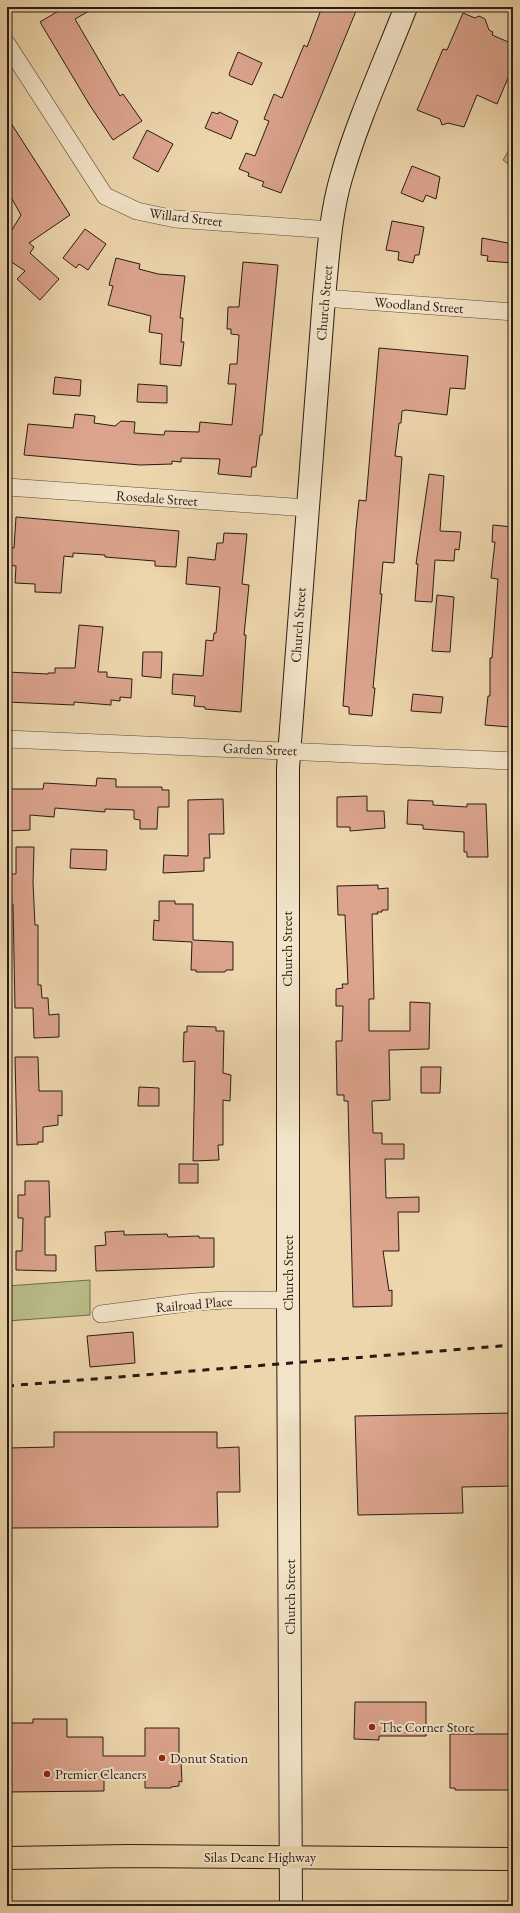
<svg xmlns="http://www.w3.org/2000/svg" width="520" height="1913" font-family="'EB Garamond',serif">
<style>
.green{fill:#babd88;stroke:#706c4e}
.building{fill:#dca48d;stroke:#271c15}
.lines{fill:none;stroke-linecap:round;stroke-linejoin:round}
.street-casing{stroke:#584a3b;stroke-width:18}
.secondary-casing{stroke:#271c15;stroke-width:24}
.primary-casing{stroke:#271c15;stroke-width:24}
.street{stroke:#f3e4c9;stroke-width:17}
.secondary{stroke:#f3e4c9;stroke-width:22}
.primary{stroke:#edd5ac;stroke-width:22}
.rail{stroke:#271c15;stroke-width:3;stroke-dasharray:7 7;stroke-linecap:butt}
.poi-dot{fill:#8f2418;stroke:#f3e4c9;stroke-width:1.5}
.labels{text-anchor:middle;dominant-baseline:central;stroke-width:4;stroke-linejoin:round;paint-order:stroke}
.street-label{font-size:14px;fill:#271c15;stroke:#f3e4c9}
.poi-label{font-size:14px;fill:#271c15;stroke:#f3e4c9;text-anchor:start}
</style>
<rect width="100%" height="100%" fill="#edd5ac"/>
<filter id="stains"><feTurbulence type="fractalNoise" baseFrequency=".005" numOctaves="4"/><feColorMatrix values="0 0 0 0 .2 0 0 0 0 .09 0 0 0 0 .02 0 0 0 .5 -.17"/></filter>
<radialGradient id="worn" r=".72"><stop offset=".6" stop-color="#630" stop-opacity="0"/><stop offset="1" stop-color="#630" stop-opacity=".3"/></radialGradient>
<g class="green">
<polygon points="513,143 513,168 503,160"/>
<polygon points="90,1280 90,1315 7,1321 7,1286"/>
</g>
<g class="building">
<polygon points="65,7 96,7 75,19 120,96 123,94 142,121 113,140 89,104 40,22"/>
<polygon points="322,7 347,7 356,11 281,193 262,186 264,182 248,176 249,173 239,169 246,153 255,156 269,121 264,119 274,94 282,98 304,45 307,47"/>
<polygon points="463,13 475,18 479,16 485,19 489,30 493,32 492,35 513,44 513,66 497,104 477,95 464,127 448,123 442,125 440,119 417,110 443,49 447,50"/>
<polygon points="238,52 262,63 252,85 230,76 229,74"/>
<polygon points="212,112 218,114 219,112 238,121 231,139 205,128"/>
<polygon points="7,117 70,215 29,243 34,247 30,253 59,279 40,300 17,279 25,271 7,259 7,238 21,215 7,190"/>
<polygon points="147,130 173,144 158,172 133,158"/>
<polygon points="412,166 440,177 436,199 426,195 423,202 401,193"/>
<polygon points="392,221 424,227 419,255 415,255 413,263 398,260 399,252 386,250"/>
<polygon points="85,229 106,244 88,270 79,264 76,268 63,258"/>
<polygon points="482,238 513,244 513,263 487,261 488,256 481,255"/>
<polygon points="116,258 140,264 139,269 158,274 185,276 180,318 183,318 181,342 184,342 181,366 160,364 162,334 149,332 151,316 108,305 113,286 109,285"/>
<polygon points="243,262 278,265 262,435 260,435 256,467 252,467 251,477 218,474 220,459 181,458 181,462 172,461 172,464 140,465 24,455 28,424 73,428 75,414 95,416 94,423 115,426 121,421 135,422 134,433 164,435 165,431 199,432 200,422 232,425 236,384 228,384 230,364 237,364 239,335 231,334 231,329 227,329 228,307 239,307"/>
<polygon points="379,348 468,356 465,389 450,388 447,415 406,410 402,411 401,423 399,423 395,456 402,457 394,563 383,562 380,594 382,594 381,604 373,688 375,688 372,716 349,714 349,707 343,706 356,529 359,500 366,501"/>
<polygon points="55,377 81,380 80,396 53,394"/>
<polygon points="138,384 167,386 167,403 137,402"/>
<polygon points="429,474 444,476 440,531 461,532 459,550 455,549 454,561 435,560 432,602 415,601 418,564 416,564"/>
<polygon points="16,517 179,531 176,567 155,566 155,561 105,557 105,555 73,553 73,557 64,556 61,593 35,592 35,584 15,583 16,566 7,565 7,547 14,548"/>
<polygon points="493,525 513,527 513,691 510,727 485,725 488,696 490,696 490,658 492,658 498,579 491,578 495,542 492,542"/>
<polygon points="224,533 247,534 242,584 249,585 244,635 246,635 241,712 205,709 205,707 194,706 195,696 172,694 173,674 203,676 206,640 213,641 214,633 216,633 220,587 186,584 188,557 215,560 217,543 223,543"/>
<polygon points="437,595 454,597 450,652 432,651"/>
<polygon points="79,625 103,627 98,672 107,672 107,677 132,679 131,698 120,697 120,701 111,700 111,705 74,702 74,705 7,702 7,672 48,674 48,673 55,673 55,668 75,668"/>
<polygon points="143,652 162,652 161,678 142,676"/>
<polygon points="413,694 443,697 441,713 411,711"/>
<polygon points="97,778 116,779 116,787 162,787 162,790 169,790 169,807 158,807 157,829 140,829 140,820 134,819 134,810 105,809 105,812 55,808 54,817 30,815 30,830 7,831 7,789 43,789 44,783 96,786"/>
<polygon points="367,796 367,811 384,811 385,828 350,831 350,827 337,827 337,797"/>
<polygon points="223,799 224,834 209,834 210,858 204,858 204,871 163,873 164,855 188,856 188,800"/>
<polygon points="408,800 433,801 433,805 467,807 467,804 486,804 488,857 467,857 467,852 464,852 464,832 423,829 423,825 407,824"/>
<polygon points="16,847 34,847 33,883 35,925 38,925 38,985 41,985 42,998 48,998 49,1015 59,1014 59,1037 34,1038 33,1008 15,1008 13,904 10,904 9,874 16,874"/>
<polygon points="71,849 107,850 106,870 70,868"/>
<polygon points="378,885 378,889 388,888 388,910 382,910 382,912 377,912 378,914 372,914 374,999 369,999 369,1031 410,1031 410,1002 430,1003 429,1049 389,1050 390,1100 372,1101 373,1133 382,1133 382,1144 404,1144 404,1159 385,1159 386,1198 419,1197 419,1212 398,1212 399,1251 383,1251 389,1291 392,1290 392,1306 353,1307 348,1101 344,1101 344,1095 337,1095 336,1041 342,1041 343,1006 336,1006 336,989 343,988 342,984 348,984 345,915 338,915 337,886"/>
<polygon points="159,901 175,901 175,904 193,904 193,940 233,942 233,970 226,970 225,972 196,972 196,970 191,970 192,942 153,940 154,920 159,921"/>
<polygon points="187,1026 216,1027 216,1031 224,1031 223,1073 231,1075 230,1101 223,1100 223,1145 218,1145 219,1160 193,1161 195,1061 183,1062 184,1032 187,1032"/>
<polygon points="15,1057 38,1057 39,1091 62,1091 62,1116 58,1115 58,1125 43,1127 43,1142 38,1142 38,1144 17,1145"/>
<polygon points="421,1067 441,1067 440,1093 421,1093"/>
<polygon points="139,1087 159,1088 159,1106 138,1106"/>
<rect x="179" y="1164" width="19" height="19"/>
<polygon points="25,1181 49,1181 50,1217 45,1217 45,1255 56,1255 56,1271 16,1270 16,1251 22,1251 23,1218 18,1218 18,1195 25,1195"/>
<polygon points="124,1231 124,1235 167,1234 168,1237 199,1236 199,1238 214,1238 214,1267 96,1271 95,1246 106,1245 105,1232"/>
<polygon points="133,1332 135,1363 90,1367 87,1336"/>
<polygon points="513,1413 513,1486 462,1487 463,1513 358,1515 355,1416"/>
<polygon points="54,1432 217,1432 217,1448 239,1447 240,1492 217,1492 218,1527 7,1528 7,1448 54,1447"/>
<polygon points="355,1702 426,1702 426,1736 379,1736 379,1740 354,1739"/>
<polygon points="33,1719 67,1719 67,1737 103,1737 103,1756 145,1756 145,1728 179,1728 179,1761 181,1761 182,1782 179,1781 179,1786 171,1787 171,1788 145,1788 145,1775 104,1775 104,1791 7,1792 7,1723 33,1723"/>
<polygon points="450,1734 513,1734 513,1790 455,1790 455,1788 450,1788"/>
</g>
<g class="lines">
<g class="street-casing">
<g id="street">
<polyline points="7,44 105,196 137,211 175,219 331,230"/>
<polyline points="324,298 513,312"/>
<polyline points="7,487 307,508"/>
<polyline points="7,739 513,761"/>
<polyline points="101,1314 194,1302 226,1300 288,1300"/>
</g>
</g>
<g class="secondary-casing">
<path id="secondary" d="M291 1906 288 1300V768L324 298C328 258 330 216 341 178 358 119 384 63 406 7"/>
</g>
<g class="primary-casing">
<polyline id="primary" points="7,1858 128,1856 513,1859"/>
</g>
<use href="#street" class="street"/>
<use href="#secondary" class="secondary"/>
<use href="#primary" class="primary"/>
<polyline class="rail" points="7,1386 513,1345"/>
</g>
<g class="poi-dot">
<circle cx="372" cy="1727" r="4"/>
<circle cx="162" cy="1758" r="4"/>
<circle cx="47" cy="1774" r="4"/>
</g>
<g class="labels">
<g class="street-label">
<text transform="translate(186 217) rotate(7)">Willard Street</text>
<text transform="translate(324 303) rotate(-85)">Church Street</text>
<text transform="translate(419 305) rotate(4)">Woodland Street</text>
<text transform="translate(157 498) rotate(4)">Rosedale Street</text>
<text transform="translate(298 625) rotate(-86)">Church Street</text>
<text transform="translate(260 749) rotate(2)">Garden Street</text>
<text transform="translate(287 949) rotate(-90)">Church Street</text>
<text transform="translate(288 1273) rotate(-90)">Church Street</text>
<text transform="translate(194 1304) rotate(-5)">Railroad Place</text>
<text transform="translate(290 1597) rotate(-90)">Church Street</text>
<text x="260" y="1857">Silas Deane Highway</text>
</g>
<g class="poi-label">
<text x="380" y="1727">The Corner Store</text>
<text x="170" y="1758">Donut Station</text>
<text x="55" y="1774">Premier Cleaners</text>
</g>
</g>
<rect width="520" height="1913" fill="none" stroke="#edd5ac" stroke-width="24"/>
<rect x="8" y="8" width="504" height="1897" fill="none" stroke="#271c15" stroke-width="2"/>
<rect x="12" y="12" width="496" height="1889" fill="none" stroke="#271c15"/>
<rect width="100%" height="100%" filter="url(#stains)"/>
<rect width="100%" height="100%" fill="url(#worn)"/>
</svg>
